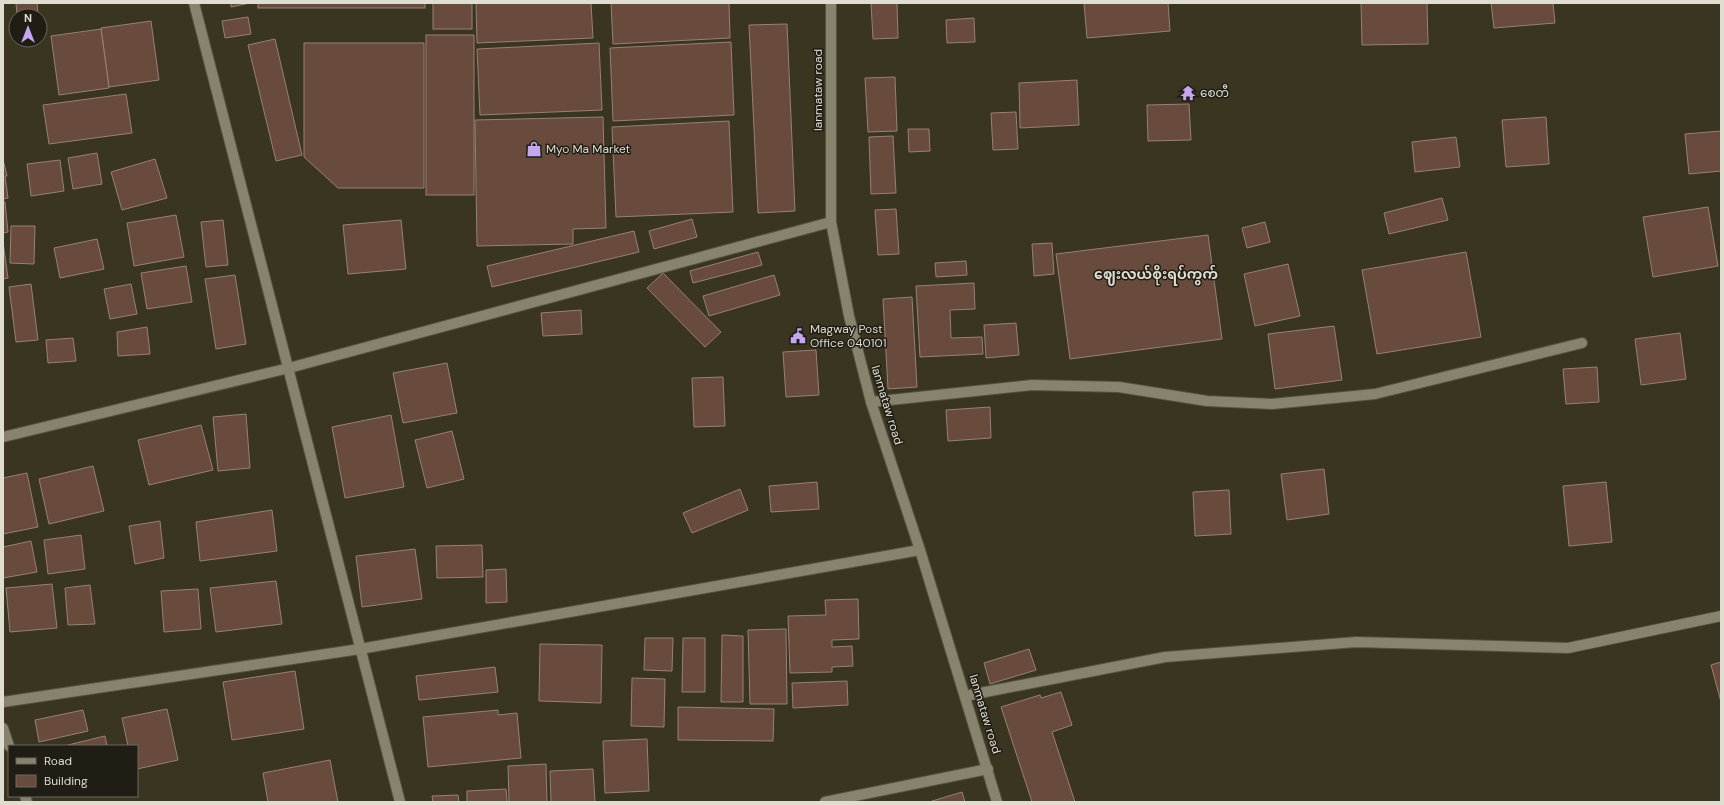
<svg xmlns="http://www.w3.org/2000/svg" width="1724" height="805" font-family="'DM Sans','Noto Sans Myanmar',sans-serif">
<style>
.building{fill:#694b3d;stroke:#988075}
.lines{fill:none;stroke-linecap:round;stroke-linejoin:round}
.minor-casing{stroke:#565241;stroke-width:12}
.minor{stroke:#88836c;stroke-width:10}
.labels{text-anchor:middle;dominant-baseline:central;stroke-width:3;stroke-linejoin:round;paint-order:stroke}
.street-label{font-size:12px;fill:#dfdcd0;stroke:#1f1d14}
.poi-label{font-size:12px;fill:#dfdcd0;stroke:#1f1d14;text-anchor:start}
.quarter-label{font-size:14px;font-weight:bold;fill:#dfdcd0;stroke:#1f1d14}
</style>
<rect width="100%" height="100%" fill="#3a3521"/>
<g class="building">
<polygon points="16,3 37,3 38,14 17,15"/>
<polygon points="231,3 250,3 231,7"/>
<rect x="258" y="3" width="167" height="5"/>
<rect x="433" y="3" width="39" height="26"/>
<polygon points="476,3 591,3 593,38 477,43"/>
<polygon points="611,3 729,3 730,38 613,44"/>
<polygon points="871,3 897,3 898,38 873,39"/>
<polygon points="1084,3 1168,3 1170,31 1087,38"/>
<polygon points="1361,3 1427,3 1428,44 1362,45"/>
<polygon points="1491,3 1553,3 1555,23 1494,28"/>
<polygon points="248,17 251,34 225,38 222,21"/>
<polygon points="974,18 975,42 947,43 946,20"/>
<polygon points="151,21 159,80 109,87 101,28"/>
<polygon points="787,24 795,211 758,213 749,25"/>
<polygon points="101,29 109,88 59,95 51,36"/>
<rect x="426" y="35" width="48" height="160"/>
<polygon points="275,39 302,155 276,161 248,45"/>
<polygon points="731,42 734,115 613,121 610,48"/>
<polygon points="304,43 424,43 424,188 338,188 304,157"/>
<polygon points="599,43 602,110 480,115 477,49"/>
<polygon points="895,77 897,131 868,132 865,78"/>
<polygon points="1077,80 1079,125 1020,128 1019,83"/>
<polygon points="126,94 132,133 49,144 43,105"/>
<polygon points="1189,104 1191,140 1148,141 1147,105"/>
<polygon points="1016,112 1018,149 993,150 991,113"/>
<polygon points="603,117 606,228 573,229 573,244 477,246 475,120"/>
<polygon points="1546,117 1549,164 1506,167 1502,120"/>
<polygon points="729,121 733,212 616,217 612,127"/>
<polygon points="908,129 929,129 930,151 909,152"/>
<polygon points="1721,131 1721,171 1689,174 1685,134"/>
<polygon points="893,136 896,193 871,194 869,137"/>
<polygon points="1456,137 1460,167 1415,172 1412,142"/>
<polygon points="97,153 102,184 73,189 68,158"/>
<polygon points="3,159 7,176 5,176 8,198 3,199"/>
<polygon points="155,159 167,198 122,210 111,172"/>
<polygon points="60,160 64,191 31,196 27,164"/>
<polygon points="1442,198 1448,220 1389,234 1384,213"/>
<polygon points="3,202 5,202 8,232 3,233"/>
<polygon points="1708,207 1718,266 1653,277 1643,217"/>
<polygon points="896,209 899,254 878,255 875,210"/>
<polygon points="176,215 184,257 134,266 127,223"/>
<polygon points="692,219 697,237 654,249 649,231"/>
<polygon points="223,220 228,265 206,267 201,222"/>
<polygon points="401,220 406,269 348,274 343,225"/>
<polygon points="1265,222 1270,242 1247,248 1242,228"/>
<polygon points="11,226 35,226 34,264 10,263"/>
<polygon points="634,231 639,252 492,287 487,266"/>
<polygon points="1208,235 1222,339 1070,359 1056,254"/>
<polygon points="97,239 104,269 60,278 54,248"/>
<polygon points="3,242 8,278 3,279"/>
<polygon points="1052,243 1054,274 1034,276 1032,244"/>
<polygon points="758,252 762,265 693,283 690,271"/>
<polygon points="1466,252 1481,337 1377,354 1362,270"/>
<polygon points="966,261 967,275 936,277 935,263"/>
<polygon points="1288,264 1300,316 1255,326 1244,274"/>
<polygon points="186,266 192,302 147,309 141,273"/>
<polygon points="663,273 721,332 705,347 647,288"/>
<polygon points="235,275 246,344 216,349 205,279"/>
<polygon points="774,275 780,295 709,316 703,296"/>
<polygon points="974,283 975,309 950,310 951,338 982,337 983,354 920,357 916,286"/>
<polygon points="31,284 38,340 16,342 9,287"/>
<polygon points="131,284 137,314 110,319 104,289"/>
<polygon points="912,297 917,387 888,389 883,299"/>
<polygon points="581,310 582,334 543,336 541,313"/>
<polygon points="1016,323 1019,355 986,358 984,325"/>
<polygon points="1334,326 1342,380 1275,389 1268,334"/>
<polygon points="147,327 150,354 118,356 117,332"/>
<polygon points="1680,333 1686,379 1641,385 1635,339"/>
<polygon points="73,338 76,361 48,363 46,340"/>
<polygon points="816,350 819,395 786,397 783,352"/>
<polygon points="447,363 457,413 403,423 393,373"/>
<polygon points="1597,367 1599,402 1566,404 1563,369"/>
<polygon points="723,377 725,426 694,427 692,378"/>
<polygon points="990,407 991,438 948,441 946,410"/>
<polygon points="246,414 250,468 218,471 213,417"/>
<polygon points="391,415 404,487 345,498 332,427"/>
<polygon points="201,425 213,470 149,485 138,440"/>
<polygon points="452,431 464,479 427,488 415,440"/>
<polygon points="93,466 104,511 49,524 39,479"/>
<polygon points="1324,469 1329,514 1287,520 1281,474"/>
<polygon points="27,473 38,527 3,534 3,478"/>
<polygon points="817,482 819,509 771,512 769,486"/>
<polygon points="1606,482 1612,542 1569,546 1563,486"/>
<polygon points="740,489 748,510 692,533 683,513"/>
<polygon points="1229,490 1231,534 1195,536 1193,492"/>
<polygon points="272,510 277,551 200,561 196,522"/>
<polygon points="160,521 164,558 135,564 129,526"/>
<polygon points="81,535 85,569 48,574 44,540"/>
<polygon points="31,541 37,572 3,578 3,547"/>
<polygon points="482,545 483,577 437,578 436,546"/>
<polygon points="415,549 422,599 362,607 356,556"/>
<polygon points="506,569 507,602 486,603 486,570"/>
<polygon points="276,581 282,624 216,632 210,588"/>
<polygon points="52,584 57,628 10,632 6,588"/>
<polygon points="90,585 95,624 68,625 65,588"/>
<polygon points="198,589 201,629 164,632 161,591"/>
<polygon points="858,599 859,639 832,640 832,647 852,646 853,666 832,667 832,672 790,673 788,616 826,615 825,600"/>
<polygon points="786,629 787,704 750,704 748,630"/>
<polygon points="722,635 743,636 743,702 721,702"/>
<polygon points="645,638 673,638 672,671 644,670"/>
<polygon points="683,638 705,638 705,692 682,692"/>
<polygon points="540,644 602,645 601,703 539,701"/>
<polygon points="1029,649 1036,670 990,684 984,663"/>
<polygon points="1721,662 1721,702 1711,665"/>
<polygon points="495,667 498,692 419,700 416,676"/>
<polygon points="295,671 304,729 232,740 223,682"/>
<polygon points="632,678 665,679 664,727 631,726"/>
<polygon points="847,681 848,705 793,708 792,683"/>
<polygon points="1061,692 1072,725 1052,732 1075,802 1032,802 1001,707 1040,695 1041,698"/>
<polygon points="678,707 774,709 773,741 678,740"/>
<polygon points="167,709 178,760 137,769 137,746 128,746 122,718"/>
<polygon points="83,710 88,731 39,742 35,720"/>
<polygon points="498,710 498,715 517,713 521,758 428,767 423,717"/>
<polygon points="105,736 107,746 64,746"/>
<polygon points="647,739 649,791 605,793 603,741"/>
<polygon points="330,760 338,802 268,802 263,773"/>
<polygon points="546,764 547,802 509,802 508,766"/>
<polygon points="593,769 595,802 551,802 550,771"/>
<polygon points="506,789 507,802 467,802 467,791"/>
<polygon points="962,792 965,802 929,802"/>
<polygon points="458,795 459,802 433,802 432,796"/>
</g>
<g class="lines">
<g class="minor-casing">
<g id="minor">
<polyline points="194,3 400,802"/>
<polyline points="831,3 831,222 849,316 871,402 920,550 997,802"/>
<polyline points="871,402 1032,385 1119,387 1207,401 1272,404 1375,394 1582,343"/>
<polyline points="3,437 289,368 831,222"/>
<polyline points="965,696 1165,657 1356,642 1568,648 1721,616"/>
<polyline points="3,702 360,649 920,550"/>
<polyline points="3,728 9,746"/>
<polyline points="25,796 27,802"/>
<polyline points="825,802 988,769"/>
</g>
</g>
<use href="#minor" class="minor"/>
</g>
<defs>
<g id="temple-bare" transform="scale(1.2)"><path d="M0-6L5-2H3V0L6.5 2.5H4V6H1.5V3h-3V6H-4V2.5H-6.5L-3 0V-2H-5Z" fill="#c5a7f1" stroke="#1f1d14" stroke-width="2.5" paint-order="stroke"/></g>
<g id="shop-bare" transform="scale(1.2)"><path d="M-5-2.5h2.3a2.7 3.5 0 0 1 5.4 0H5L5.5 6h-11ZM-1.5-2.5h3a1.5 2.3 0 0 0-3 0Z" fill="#c5a7f1" stroke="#1f1d14" stroke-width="2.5" paint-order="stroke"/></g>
<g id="civic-bare" transform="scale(1.2)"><path d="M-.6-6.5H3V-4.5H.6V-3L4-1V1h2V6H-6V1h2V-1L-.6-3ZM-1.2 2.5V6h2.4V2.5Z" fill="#c5a7f1" stroke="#1f1d14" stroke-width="2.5" paint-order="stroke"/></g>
</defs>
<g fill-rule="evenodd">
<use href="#temple-bare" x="1188" y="93"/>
<use href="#shop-bare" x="534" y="149"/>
<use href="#civic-bare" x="798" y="336"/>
</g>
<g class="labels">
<g class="street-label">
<text transform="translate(818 90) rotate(-90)">lanmataw road</text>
<text transform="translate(887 405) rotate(73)">lanmataw road</text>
<text transform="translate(985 714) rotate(73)">lanmataw road</text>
</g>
<g class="poi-label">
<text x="1200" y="93">စေတီ</text>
<text x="546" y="149">Myo Ma Market</text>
<text x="810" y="329">Magway Post<tspan x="810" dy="14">Office 040101</tspan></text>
</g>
<g class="quarter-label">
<text x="1156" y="274">ဈေးလယ်စိုးရပ်ကွက်</text>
</g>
</g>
<rect width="1724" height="805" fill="none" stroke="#dfdcd0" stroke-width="8"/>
<rect x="8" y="745" width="130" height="52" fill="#1f1d14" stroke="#6c695f"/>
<rect x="16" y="758" width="20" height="6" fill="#88836c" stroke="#6c695f"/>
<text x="44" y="765" font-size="12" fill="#dfdcd0">Road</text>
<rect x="16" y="775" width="20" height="12" fill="#694b3d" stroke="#6c695f"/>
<text x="44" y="785" font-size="12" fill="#dfdcd0">Building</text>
<g transform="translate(28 28)"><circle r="19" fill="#1f1d14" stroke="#6c695f"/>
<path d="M0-3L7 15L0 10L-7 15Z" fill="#c5a7f1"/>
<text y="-6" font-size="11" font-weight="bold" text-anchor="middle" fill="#dfdcd0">N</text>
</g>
</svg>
